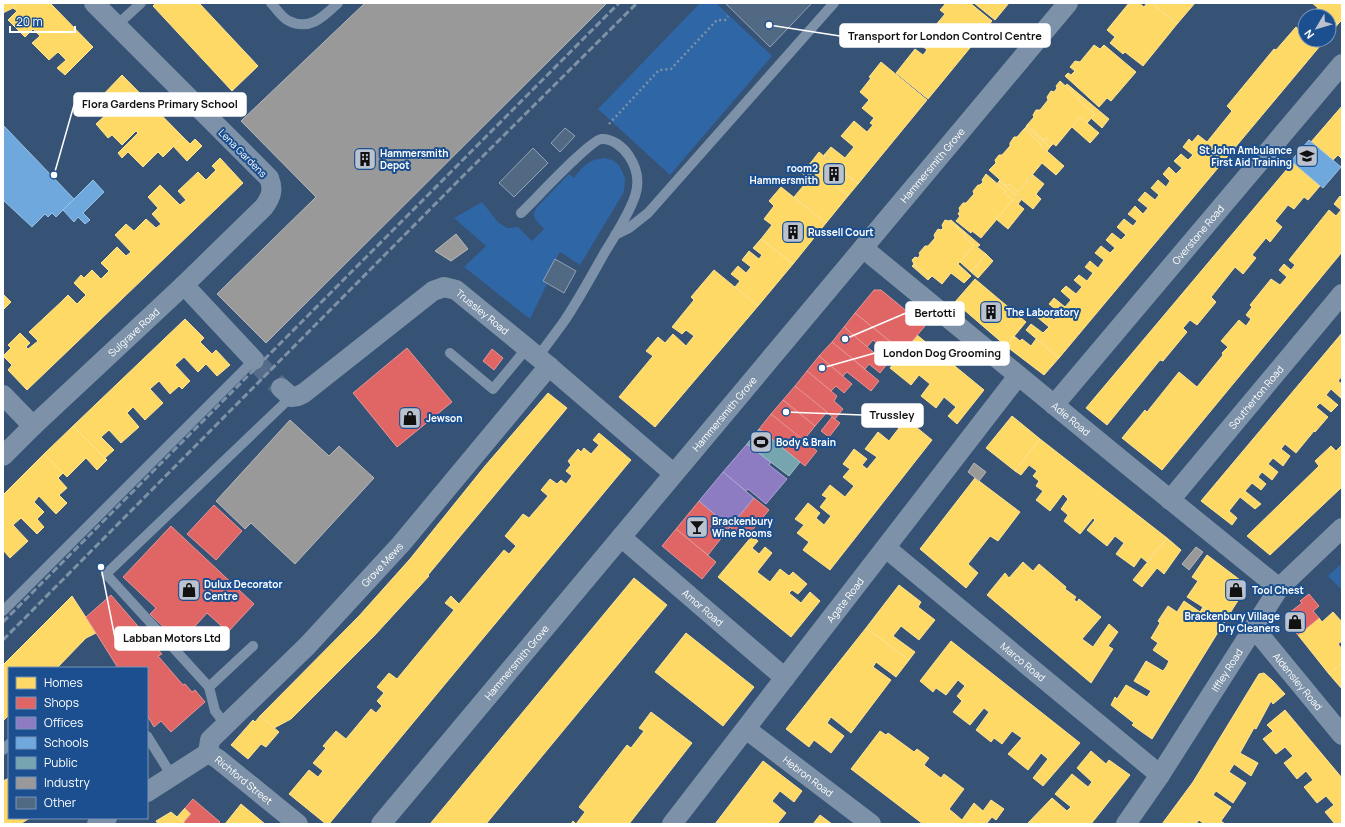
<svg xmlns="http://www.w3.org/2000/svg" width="1345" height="827" font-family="Manrope,sans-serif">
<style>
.green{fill:#2f66a5}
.homes{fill:#ffd966;stroke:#ffe494}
.shops{fill:#e06666;stroke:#e99494}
.offices{fill:#8e7cc3;stroke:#b0a3d5}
.schools{fill:#6fa8dc;stroke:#9ac2e6}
.public{fill:#76a5af;stroke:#9fc0c7}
.industry{fill:#999;stroke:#b8b8b8}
.building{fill:#526984;stroke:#92a2b6}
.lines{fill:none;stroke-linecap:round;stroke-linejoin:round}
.minor-tunnel{stroke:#546c89;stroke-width:20;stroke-dasharray:20 10;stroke-linecap:butt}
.path{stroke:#7d92a8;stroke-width:2.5;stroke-dasharray:2 3;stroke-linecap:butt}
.service{stroke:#7d92a8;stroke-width:10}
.minor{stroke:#7d92a8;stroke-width:20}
.rail{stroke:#7e92a7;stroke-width:3;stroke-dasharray:7 3;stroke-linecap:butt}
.labels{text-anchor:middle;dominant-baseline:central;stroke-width:4;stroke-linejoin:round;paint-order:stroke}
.poi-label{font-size:10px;font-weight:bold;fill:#fff;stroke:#1b4f8f;text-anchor:start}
.street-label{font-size:10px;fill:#fff;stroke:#1b4f8f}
.leader{fill:none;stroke:#fff;stroke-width:1.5}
.callout-dot{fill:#fff;stroke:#1b4f8f;stroke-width:1.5}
.callout{fill:#fff;stroke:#fff;stroke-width:1.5}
.callout-label{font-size:11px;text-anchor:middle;font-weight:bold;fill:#111}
</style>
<rect width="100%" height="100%" fill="#365274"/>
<g class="green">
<polygon points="700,3 716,3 772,56 670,175 598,109"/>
<path d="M604 158 612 160 619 165 625 178 624 192 580 265 560 252 543 281 547 284 530 319 464 267 486 246 454 218 482 202 498 222 507 228 518 227 532 241 544 229C537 221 530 217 537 207L569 174 574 178C583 166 588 160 604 158Z"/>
<polygon points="1342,563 1342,590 1328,576"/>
</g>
<g class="homes">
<polygon points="3,3 17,3 13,8 3,13"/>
<polygon points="17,3 50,3 93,47 65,75 57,68 66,60 58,52 49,60 32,43 40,36 33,29 25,37 8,20 17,11 13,8"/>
<polygon points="156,3 199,3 258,66 232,91 153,6"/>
<polygon points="946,3 970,3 992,21 928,99 896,73 915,49 923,55 927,50 920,44 945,14 940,10"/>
<polygon points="974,3 1009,3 995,20"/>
<polygon points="1129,3 1139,3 1144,7 1147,3 1152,3 1177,24 1143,66 1125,52 1123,54 1110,43 1115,37 1107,30"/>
<polygon points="1152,3 1195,3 1177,24"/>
<polygon points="1312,3 1342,3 1342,20 1338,24"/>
<polygon points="1318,7 1328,16 1311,16"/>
<polygon points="1329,17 1338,24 1329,35"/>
<polygon points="1296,27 1301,32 1305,27 1305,40 1325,40 1059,358 1026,330 1031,324 1043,333 1049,327 1037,317 1043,310 1054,320 1060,313 1049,304 1054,298 1065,307 1071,300 1061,291 1066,286 1076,294 1082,287 1074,280 1079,275 1087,281 1093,273 1085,267 1090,261 1098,268 1104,260 1095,253 1101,246 1110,253 1115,248 1106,240 1112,233 1121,240 1126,235 1117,227 1124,219 1133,226 1137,221 1128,214 1135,206 1143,214 1148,208 1138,200 1145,192 1155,200 1159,195 1151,188 1158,180 1166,187 1170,181 1163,174 1169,167 1176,174 1182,168 1174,161 1181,154 1188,160 1193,155 1183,147 1189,139 1192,142 1198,135 1207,142 1232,111 1227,106 1274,49 1276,50"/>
<polygon points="1094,45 1100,49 1104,45 1136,72 1111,101 1107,98 1099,107 1065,76 1068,73 1071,75 1075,71 1070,67 1075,61 1080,62"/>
<polygon points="881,62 927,100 858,184 824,155 831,147 845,158 854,147 841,136 854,121 867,132 873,125 870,123 874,118 862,108 869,100 860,92 871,78 869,77"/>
<polygon points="122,75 183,137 163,157 158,152 143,167 128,152 122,158 118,153 138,133 136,131 122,145 112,135 108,138 96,124 114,107 109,103 107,105 100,98"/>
<polygon points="1060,81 1079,98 1078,100 1095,114 1087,123 1080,117 1056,146 1046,138 1044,140 1027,125 1034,117 1033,115 1036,110 1040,110 1048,100 1047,97 1051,91 1054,92 1057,88 1056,86"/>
<polygon points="1067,84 1109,119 1102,128 1091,118 1095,114 1078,100 1079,98 1065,86"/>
<polygon points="1342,106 1342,159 1338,155 1333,160 1311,142"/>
<polygon points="1080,117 1099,133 1090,143 1072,127"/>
<polygon points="1027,125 1044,140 1046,138 1053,144 1050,147 1026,127"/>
<polygon points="1026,127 1050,147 1047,151 1040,145 1041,144 1024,129"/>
<polygon points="1024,129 1041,144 1040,145 1064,166 1056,175 1042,163 1018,192 1009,184 1007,186 989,170 996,163 995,160 999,155 1002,155 1010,146 1010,143 1014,137 1017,137"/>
<polygon points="183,137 190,144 195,139 202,146 187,161 173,146"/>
<polygon points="819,152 858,184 848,196 809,165"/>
<polygon points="220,158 243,183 27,390 8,370 12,365 3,356 11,348 8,345 20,333 30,343 26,347 28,349 38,341 29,332 61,302 68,295 77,304 86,295 74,283 81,275 84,278 92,270 101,279 109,271 101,263 117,247 126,256 131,252 115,235 126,224 134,231 146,219 156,228 161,224 152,214 158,208 148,197 160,185 180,205 186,200 178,191 198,172 206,180 216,170 212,166"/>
<polygon points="1293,162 1320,186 1308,200 1304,197 1294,209 1288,205 1275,221 1282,227 1270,242 1266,238 1252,255 1256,258 1243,274 1235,267 1211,297 1216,302 1197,325 1190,320 1183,328 1187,332 1163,361 1160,360 1107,425 1086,408"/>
<polygon points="809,165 848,196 826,223 794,197 809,179 802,173"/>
<polygon points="986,174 1006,191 1004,193 1013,200 981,238 972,231 971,233 956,221 960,216 958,214 960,211 959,208 963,203 966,203 974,194 973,191 978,185 980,185 983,182 982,180"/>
<polygon points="1033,175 1044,184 1036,194 1041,199 1033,209 999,181 1000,180 1007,186 1009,184 1018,192"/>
<polygon points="999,181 1021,200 1018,204 1024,209 1008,229 996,219 1013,200 1004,193 1006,191 997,184"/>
<polygon points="781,187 826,223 793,264 761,239 772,225 764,219 774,206 769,201"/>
<polygon points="1340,196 1342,198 1342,252 1162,470 1122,438 1145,410 1147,412 1179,372 1197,387 1223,355 1222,353 1228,347 1221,341 1239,320 1246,326 1251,319 1246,315 1252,307 1250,305 1271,279 1280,285 1287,277 1279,270 1284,264 1291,270 1295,265 1289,260 1329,210 1336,216 1341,210 1334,204"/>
<polygon points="945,220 949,221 965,235 964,237 974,245 958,264 971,276 964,283 951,273 942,284 932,276 930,278 914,264 912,260 915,257 918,258 920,255 919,253 925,246 928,246 935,238 934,235 938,229 941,230 943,228 942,225"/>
<polygon points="951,220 980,245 977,247 986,254 971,272 960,262 974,245 964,237 965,235 949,221"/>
<polygon points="761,239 793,264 758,306 735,287 740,281 731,274 738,266 746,273 751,267 742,260 749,251 759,259 762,255 753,248"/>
<polygon points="986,254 993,261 978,278 971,272"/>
<polygon points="914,264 930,278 928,280 912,266"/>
<polygon points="714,270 758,306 655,427 619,397 653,356 646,351 658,337 665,343 673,334 686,346 694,336 686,330 682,334 672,327 694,300 691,297"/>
<polygon points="975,279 1026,322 1006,346 955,302"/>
<polygon points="3,294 11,302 3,310"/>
<polygon points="185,319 204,338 200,342 212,354 216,350 230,365 217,376 206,364 198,372 184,357 175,365 190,381 182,389 179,386 170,394 159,381 150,389 163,403 145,420 133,407 127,413 139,427 121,443 109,430 101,437 114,450 105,458 73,426"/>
<polygon points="1342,333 1342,376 1338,381 1342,384 1342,399 1331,389 1326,395 1338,405 1331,412 1320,403 1316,407 1328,417 1315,432 1314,431 1296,453 1285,444 1281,449 1290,456 1283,466 1273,458 1268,464 1278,472 1272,480 1262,472 1258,477 1266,484 1261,490 1252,483 1245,491 1261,504 1255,509 1240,497 1229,511 1237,518 1232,525 1201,501"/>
<polygon points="917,335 984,390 957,424 948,416 956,407 944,397 936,408 921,396 930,384 919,375 911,385 890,368"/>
<polygon points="1014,336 1020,341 1022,339 1031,346 1036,339 1059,358 1044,375 1006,346"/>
<polygon points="548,393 567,408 428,575 429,576 375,635 291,719 274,728 260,716 359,616 410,559 485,466"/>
<polygon points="895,410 932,440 830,570 803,550 809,542 797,533 804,525 795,519 808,503 820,513 816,518 824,525 831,516 820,507 827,498 822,495 830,485 845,497 854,486 843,477 850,469 843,464 854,449 867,459 862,465 867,469 877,457 865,449 878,432 889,441 899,428 888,419"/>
<polygon points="1012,416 1040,439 1015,471 986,448"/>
<polygon points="73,426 107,460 97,470 86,458 67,477 44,454"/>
<polygon points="599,433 631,460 329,824 326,824 289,794 309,770 318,777 323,771 313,763 326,748 323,746 336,731 346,739 371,709 376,713 382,706 377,701 384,693 377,687 389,673 397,679 454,610 445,603 451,596 459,604 504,550 509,554 516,546 505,536 523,514 529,518 548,496 541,490 550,479 557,484 561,480 566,484 572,476 566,471 571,465 568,461 578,449 581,452 584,448 591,454 599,445 593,440"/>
<polygon points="1040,439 1167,538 1147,562 1141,557 1134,567 1116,554 1124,543 1115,536 1107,546 1087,530 1095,520 1093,518 1080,534 1064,521 1068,515 1061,509 1068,499 1063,494 1050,511 1036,500 1043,491 1036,486 1039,481 1033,476 1037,471 1029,465 1021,475 1015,471"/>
<polygon points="1342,445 1342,487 1270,555 1247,536 1319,466 1315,461 1331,446 1336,451"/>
<polygon points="44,454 63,473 58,478 67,488 59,495 67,503 56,514 39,496 34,502 44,512 37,519 44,527 37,534 21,518 13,525 28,541 10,558 3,550 3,495"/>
<polygon points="975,478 1020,512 998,541 990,536 968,564 978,573 966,588 920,549"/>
<polygon points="752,536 758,541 752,548 759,554 765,547 772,553 757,572 770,582 780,569 789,576 793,572 807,584 798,594 792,590 789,593 801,603 810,592 820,601 791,637 718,577"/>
<polygon points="1167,538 1181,550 1164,574 1157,568 1142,587 1133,580"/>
<polygon points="1207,555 1244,583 1246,588 1225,621 1187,597 1198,581 1192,577"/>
<polygon points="1023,562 1033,571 1039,564 1066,587 1065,589 1076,597 1074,600 1077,602 1079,599 1101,617 1082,639 1093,647 1109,624 1118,632 1108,646 1113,649 1091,683 987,595 1005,573 1009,578"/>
<polygon points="634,578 667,605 486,824 430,824"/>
<polygon points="899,585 921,602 918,607 935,620 919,640 901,626 893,636 915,652 909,660 866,628"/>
<polygon points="72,596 96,633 86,638 57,668 9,668 9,715 3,721 3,665"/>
<polygon points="1184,601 1200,612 1203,607 1225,621 1152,739 1132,725 1134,723 1111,705 1115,697 1117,699 1126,685 1147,697 1151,691 1134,681 1146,661 1163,671 1166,667 1169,661 1153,650 1158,643 1151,638 1160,623 1158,621 1168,606 1177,612"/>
<polygon points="1333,612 1342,622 1342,641 1338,644 1342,649 1342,663 1329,674 1298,635 1319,618 1322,622"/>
<polygon points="866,628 909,660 896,677 876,662 873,667 891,680 851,733 831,717 827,723 844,736 831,753 814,740 809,747 786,729"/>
<polygon points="686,633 754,687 723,726 655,672"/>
<polygon points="951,641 1080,743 1043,786 1033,778 1048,759 1041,753 1028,770 1008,754 1022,738 1012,731 1002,744 994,738 991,742 976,730 989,712 984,708 970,725 953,712 962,701 957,696 965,686 958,680 946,695 936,688 933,692 920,681"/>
<polygon points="1342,663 1342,689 1329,674"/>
<polygon points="1264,673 1273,681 1285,694 1273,704 1271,701 1256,729 1254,728 1240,753 1258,763 1251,776 1234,764 1229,772 1246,783 1233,803 1216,791 1213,795 1231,807 1221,821 1225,824 1204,824 1199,820 1196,824 1162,824 1193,782 1259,674"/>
<polygon points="1285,710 1342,778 1342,824 1335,824 1325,812 1334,805 1326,796 1317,803 1304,787 1313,780 1306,771 1297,779 1284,763 1293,756 1285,747 1276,754 1263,739 1273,731 1267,725"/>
<polygon points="651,712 692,743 629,824 571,824 573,821 576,824 585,812 579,807 627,745 631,748 644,731 639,728"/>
<polygon points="260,716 279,732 266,747 261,744 248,759 231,745 253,720 255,722"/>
<polygon points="880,731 886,735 888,733 914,752 917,749 929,758 924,765 941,778 944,774 964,789 949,809 962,820 974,803 983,811 991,800 1004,809 996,820 992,817 986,824 923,824 851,769"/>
<polygon points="1091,751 1106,764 1109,760 1130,775 1091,824 1027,824 1052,798 1067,811 1071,807 1055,794 1072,774 1088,787 1092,782 1077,768"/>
<polygon points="763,761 802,791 794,802 780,791 772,801 786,813 778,823 780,824 758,824 756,823 755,824 715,824"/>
<polygon points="9,778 9,818 30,818 20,824 3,824 3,781"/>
<polygon points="241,804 265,824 225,824"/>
<polygon points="185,808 191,814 184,822 177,817"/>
<polygon points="171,812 177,817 186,824 158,824 156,821"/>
<polygon points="820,815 832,824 813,824"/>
</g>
<g class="shops">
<polygon points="874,290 881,290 925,326 903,352 855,313"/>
<polygon points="855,313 903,352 897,360 873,340 867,347 844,327"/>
<polygon points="844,327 887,364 880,373 869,364 865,369 832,342"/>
<polygon points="832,342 879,381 871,391 847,372 843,376 819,356"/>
<polygon points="407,348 452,402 397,447 353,393"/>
<polygon points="492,349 503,358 494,370 483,361"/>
<polygon points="819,356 852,384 844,393 836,386 831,391 807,371"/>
<polygon points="807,371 837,396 834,401 843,409 835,419 795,386"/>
<polygon points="795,386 827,412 815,426 783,400"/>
<polygon points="783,400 815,426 803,441 771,414"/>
<polygon points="771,414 817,451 805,466 759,429"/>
<polygon points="832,417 840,423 829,437 821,431"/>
<polygon points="754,498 769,510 745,539 730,527"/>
<polygon points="699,501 730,527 708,555 676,529"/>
<polygon points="214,505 242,531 216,560 187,534"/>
<polygon points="171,526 254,604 228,632 207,613 186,636 184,634 178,641 150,614 156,608 123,577"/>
<polygon points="676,529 716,562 702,579 662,546"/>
<polygon points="1309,594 1319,606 1313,611 1319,618 1298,635 1286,622 1285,616 1302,603 1300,601"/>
<polygon points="111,595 162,654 158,656 183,685 185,684 192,692 195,690 205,702 171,732 161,721 154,727 147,715 147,668 118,668 86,617"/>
<polygon points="193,799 220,822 218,824 186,824 184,822 191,814 185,808"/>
</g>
<g class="offices">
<polygon points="747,444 771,462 769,465 787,479 766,504 748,489 746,491 723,472"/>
<polygon points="723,472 754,498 730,527 699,501"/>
</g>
<g class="schools">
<polygon points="3,125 74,199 56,217 52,213 48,217 45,214 32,227 3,200"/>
<polygon points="1309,140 1341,167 1323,188 1291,161"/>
<polygon points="93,180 104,192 83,213 90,220 85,224 78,217 74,222 63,210"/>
</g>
<polygon class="public" points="759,429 800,462 789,476 747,444"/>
<g class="industry">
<polygon points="365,3 607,3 266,343 217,294 316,197 241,121"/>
<polygon points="456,234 468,249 451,261 435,251"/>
<polygon points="290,420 329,456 339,446 374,478 295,564 251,523 245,529 216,501"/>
<polygon points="974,463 986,472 979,481 968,472"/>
<polygon points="1196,547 1203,552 1189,570 1182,564"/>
</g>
<g class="building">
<polygon points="725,3 812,3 770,47"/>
<polygon points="565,128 575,136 560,152 551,143"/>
<polygon points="533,148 548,163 514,197 499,183"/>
<polygon points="555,259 576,271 564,293 543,281"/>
</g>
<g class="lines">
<polyline class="minor-tunnel" points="254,360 281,388"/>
<polyline class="path" points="609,124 659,70 671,69 717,20 725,20 728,16"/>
<g class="service">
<path d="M271 3C276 8 282 18 289 21 310 31 323 17 338 3"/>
<polyline points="117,25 141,3"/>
<path d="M521 213C534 201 588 142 601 139 612 138 623 147 629 156 637 168 640 181 635 196 629 214 615 236 605 252 592 275 579 299 565 320 556 333 546 345 538 357"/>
<polyline points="615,235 629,228 648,213 834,3"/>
<polyline points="450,353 493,389 527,348"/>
<polyline points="3,611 254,360"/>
<polyline points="209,687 106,574 291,397"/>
<polyline points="226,725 215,711 209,687 253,646"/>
<polyline points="147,736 172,776"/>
<polyline points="3,750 9,744"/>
</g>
<g class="minor">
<path id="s1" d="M863 248 1125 463 1279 588"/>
<polyline points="184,285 254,360"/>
<path id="s2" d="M281 388 291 397 298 396 304 393 433 291 444 287 456 290 538 357 673 473"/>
<polyline points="3,395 33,426"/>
<path id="s3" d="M1054 405 1342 64"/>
<path id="s4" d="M3 456 33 426 184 285 264 207C271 197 274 190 269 178L94 3"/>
<path id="s5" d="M1170 500 1342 294"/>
<path id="s6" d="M621 537 785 678"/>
<path id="s7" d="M886 548 1160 775"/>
<path id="s8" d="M1254 628 1342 735"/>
<path id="s9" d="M746 729 871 824"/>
<path id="s10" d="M208 753 210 740 307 646 401 544 549 366"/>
<path id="s11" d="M208 753 218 759 298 824"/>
<polyline points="147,792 208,753"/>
<polyline points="97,824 107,818"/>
<path id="s12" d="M381 824 1068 3"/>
<path id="s13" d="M672 824 1018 376"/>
<path id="s14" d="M1126 824 1160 775 1279 588 1342 528"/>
</g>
<g class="rail">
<polyline points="3,622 619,3"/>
<polyline points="3,640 464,175 637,3"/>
</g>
</g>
<defs>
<g id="school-square" transform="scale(1.15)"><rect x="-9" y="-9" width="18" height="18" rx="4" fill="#b9c2ce" stroke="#1b4f8f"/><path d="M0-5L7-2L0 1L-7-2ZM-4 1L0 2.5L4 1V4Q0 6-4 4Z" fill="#111"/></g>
<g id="building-square" transform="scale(1.15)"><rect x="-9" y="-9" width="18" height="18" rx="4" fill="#b9c2ce" stroke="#1b4f8f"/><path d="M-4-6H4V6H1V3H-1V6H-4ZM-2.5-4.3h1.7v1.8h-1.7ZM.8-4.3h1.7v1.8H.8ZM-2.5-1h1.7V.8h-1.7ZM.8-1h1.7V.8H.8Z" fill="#111"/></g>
<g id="shop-square" transform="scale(1.15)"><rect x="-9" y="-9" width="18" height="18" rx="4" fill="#b9c2ce" stroke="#1b4f8f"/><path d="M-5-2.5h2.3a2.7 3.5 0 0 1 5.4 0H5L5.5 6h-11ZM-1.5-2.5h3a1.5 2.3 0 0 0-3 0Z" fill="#111"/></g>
<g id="stadium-square" transform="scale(1.15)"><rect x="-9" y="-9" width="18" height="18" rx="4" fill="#b9c2ce" stroke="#1b4f8f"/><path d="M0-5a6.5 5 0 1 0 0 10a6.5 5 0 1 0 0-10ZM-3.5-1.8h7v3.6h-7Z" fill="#111"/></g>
<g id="bar-square" transform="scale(1.15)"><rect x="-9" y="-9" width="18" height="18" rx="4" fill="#b9c2ce" stroke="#1b4f8f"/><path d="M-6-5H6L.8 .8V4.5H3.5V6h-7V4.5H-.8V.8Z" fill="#111"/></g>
</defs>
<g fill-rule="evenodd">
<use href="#school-square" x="1307" y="156"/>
<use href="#building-square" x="365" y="159"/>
<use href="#building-square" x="834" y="174"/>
<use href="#building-square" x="793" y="232"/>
<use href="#building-square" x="991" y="312"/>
<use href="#shop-square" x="410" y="418"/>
<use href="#stadium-square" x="761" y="442"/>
<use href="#bar-square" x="697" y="527"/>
<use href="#shop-square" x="189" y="590"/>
<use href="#shop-square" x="1236" y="590"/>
<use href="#shop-square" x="1295" y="622"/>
</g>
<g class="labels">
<g class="poi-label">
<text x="1292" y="150" text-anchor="end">St John Ambulance<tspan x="1292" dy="12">First Aid Training</tspan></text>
<text x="380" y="153">Hammersmith<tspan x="380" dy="12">Depot</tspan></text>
<text x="818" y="168" text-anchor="end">room2<tspan x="818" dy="12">Hammersmith</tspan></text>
<text x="808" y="232">Russell Court</text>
<text x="1006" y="312">The Laboratory</text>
<text x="426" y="418">Jewson</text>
<text x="776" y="442">Body &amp; Brain</text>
<text x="712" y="521">Brackenbury<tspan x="712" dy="12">Wine Rooms</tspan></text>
<text x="204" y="584">Dulux Decorator<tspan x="204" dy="12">Centre</tspan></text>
<text x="1252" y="590">Tool Chest</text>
<text x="1280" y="616" text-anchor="end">Brackenbury Village<tspan x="1280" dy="12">Dry Cleaners</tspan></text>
</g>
<g class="street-label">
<text transform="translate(243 153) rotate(45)">Lena Gardens</text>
<text stroke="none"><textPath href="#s12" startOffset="859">Hammersmith Grove</textPath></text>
<text stroke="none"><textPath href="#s3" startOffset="223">Overstone Road</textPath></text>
<text stroke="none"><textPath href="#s2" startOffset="250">Trussley Road</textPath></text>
<text stroke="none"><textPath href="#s4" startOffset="180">Sulgrave Road</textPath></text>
<text stroke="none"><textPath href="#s5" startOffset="134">Southerton Road</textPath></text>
<text stroke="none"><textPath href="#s12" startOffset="535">Hammersmith Grove</textPath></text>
<text stroke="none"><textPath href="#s1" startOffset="269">Adie Road</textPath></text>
<text stroke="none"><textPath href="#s10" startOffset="259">Grove Mews</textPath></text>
<text stroke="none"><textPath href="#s13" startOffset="283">Agate Road</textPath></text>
<text stroke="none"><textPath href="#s6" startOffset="108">Amor Road</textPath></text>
<text stroke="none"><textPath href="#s12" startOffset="211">Hammersmith Grove</textPath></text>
<text stroke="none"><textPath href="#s7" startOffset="178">Marco Road</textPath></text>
<text stroke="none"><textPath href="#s14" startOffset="184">Iffley Road</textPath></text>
<text stroke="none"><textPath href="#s8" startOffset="69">Aldensley Road</textPath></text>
<text stroke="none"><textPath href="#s9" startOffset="78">Hebron Road</textPath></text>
<text stroke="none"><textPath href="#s11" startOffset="45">Richford Street</textPath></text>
</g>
</g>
<path class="leader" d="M769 25L840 36M54 175L74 105M845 339L906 313M822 368L875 353M786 412L862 415M101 567L115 638"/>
<g class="callout-dot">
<circle cx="769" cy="25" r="4"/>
<circle cx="54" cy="175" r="4"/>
<circle cx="845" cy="339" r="4"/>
<circle cx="822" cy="368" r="4"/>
<circle cx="786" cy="412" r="4"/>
<circle cx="101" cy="567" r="4"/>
</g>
<g class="callout">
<rect x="840" y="24" width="210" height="23" rx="4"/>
<rect x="74" y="93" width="172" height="23" rx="4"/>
<rect x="906" y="302" width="58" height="23" rx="4"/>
<rect x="875" y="342" width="134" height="23" rx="4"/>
<rect x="862" y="404" width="61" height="23" rx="4"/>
<rect x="115" y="627" width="114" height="23" rx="4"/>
</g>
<g class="callout-label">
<text x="945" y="40">Transport for London Control Centre</text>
<text x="160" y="108">Flora Gardens Primary School</text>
<text x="935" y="317">Bertotti</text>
<text x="942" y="357">London Dog Grooming</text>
<text x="892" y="419">Trussley</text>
<text x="172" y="642">Labban Motors Ltd</text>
</g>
<rect width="1345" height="827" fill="none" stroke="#ffffff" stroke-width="8"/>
<rect x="8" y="667" width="140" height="152" fill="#1b4f8f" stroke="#7695bc"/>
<rect x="16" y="677" width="20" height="12" fill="#ffd966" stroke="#7695bc"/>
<text x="44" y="687" font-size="12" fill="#ffffff">Homes</text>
<rect x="16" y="697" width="20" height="12" fill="#e06666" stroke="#7695bc"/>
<text x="44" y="707" font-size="12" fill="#ffffff">Shops</text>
<rect x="16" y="717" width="20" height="12" fill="#8e7cc3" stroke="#7695bc"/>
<text x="44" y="727" font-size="12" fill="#ffffff">Offices</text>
<rect x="16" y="737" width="20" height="12" fill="#6fa8dc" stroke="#7695bc"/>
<text x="44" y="747" font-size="12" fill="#ffffff">Schools</text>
<rect x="16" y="757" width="20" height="12" fill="#76a5af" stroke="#7695bc"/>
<text x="44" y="767" font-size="12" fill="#ffffff">Public</text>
<rect x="16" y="777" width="20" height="12" fill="#999999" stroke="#7695bc"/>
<text x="44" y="787" font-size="12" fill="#ffffff">Industry</text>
<rect x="16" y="797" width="20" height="12" fill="#526984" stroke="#7695bc"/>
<text x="44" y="807" font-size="12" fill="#ffffff">Other</text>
<g transform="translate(1317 28) rotate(232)"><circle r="19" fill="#1b4f8f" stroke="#7695bc"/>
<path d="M0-3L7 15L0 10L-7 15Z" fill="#b9c2ce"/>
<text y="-6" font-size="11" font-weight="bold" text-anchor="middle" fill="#ffffff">N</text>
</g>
<path d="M10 26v6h65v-6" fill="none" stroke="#ffffff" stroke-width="2"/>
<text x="16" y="26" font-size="12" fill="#ffffff" stroke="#1b4f8f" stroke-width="3" paint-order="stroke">20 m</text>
</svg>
